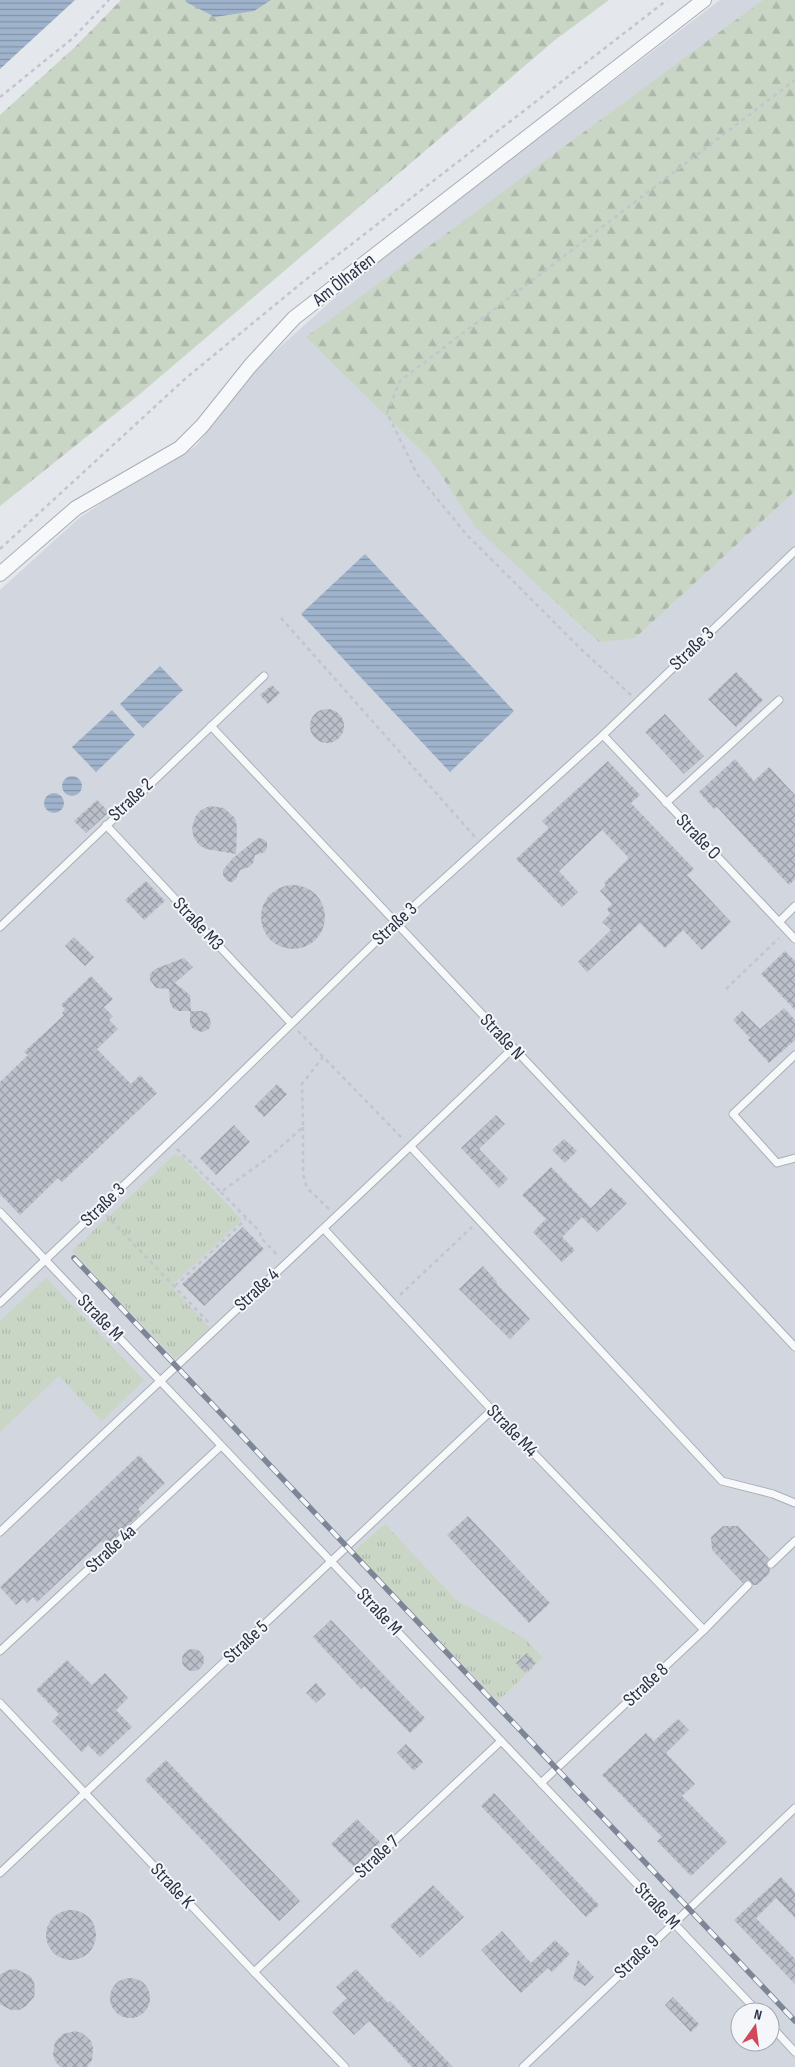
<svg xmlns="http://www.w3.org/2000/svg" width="795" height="2067" font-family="'Sofia Sans Condensed',sans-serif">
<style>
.built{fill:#d2d6de;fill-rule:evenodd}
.grass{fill:url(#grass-tufts)}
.forest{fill:url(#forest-firs)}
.water{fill:url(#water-rules)}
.building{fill:url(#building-cross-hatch)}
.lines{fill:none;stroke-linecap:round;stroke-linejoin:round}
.service-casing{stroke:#a9aeb7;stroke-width:9}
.minor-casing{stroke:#a9aeb7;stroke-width:16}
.path{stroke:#c2c5cb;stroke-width:2.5;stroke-dasharray:4 4;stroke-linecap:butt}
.service{stroke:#f7f8fa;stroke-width:7}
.minor{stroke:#f7f8fa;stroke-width:14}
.rail-casing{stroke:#7d8696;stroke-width:5.5}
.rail{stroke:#f4f6f9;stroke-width:4;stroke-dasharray:11;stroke-linecap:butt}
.labels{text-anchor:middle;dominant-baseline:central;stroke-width:4;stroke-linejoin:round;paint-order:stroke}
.street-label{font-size:19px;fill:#2b3445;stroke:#f4f6f9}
</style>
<defs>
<pattern id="grass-tufts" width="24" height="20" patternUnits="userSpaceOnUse" patternTransform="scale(1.25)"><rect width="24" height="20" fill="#c9d6c5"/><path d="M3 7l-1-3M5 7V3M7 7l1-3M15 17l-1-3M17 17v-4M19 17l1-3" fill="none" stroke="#adb8ab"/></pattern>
<pattern id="forest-firs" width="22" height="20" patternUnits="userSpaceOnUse" patternTransform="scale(1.25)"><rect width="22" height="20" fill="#c9d6c5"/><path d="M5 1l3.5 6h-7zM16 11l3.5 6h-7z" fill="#adb8ab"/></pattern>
<pattern id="water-rules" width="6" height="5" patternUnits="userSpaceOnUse" patternTransform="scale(1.25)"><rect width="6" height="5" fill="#9fb4cc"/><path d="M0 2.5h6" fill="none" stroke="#8293a7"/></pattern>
<pattern id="building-cross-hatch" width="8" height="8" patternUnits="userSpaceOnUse" patternTransform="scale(1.25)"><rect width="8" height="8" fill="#bbc0ca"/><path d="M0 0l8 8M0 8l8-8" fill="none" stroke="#989da6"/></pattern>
</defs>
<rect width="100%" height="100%" fill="#e4e7ec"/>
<path class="built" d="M720 0H795V2067H0V590L78 519 112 496 162 468 196 446 260 365 330 302 415 232ZM740 2012H770V2042H740Z"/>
<g class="grass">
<polygon points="174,1155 182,1157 242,1220 171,1286 210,1328 175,1359 72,1251"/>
<polygon points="46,1278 144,1380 102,1421 59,1376 0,1432 0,1321"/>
<polygon points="385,1524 455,1599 524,1638 543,1658 498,1701 354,1551"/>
</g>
<g class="forest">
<polygon points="121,0 185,0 186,2 270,0 609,0 555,40 140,394 0,506 0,115 76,46"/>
<polygon points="763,0 795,0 795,491 635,638 599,642 475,527 431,460 306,337"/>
</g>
<g class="water">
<polygon points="0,0 75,0 0,69"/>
<polygon points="185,0 271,0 254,11 215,17 186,2"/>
<polygon points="365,554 514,711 450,772 301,614"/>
<polygon points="160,666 183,690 143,728 120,704"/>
<polygon points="112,710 135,735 96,772 72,747"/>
<circle cx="72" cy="786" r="10"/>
<circle cx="54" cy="803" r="10"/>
</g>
<g class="building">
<polygon points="736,672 763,700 736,727 708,699"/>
<polygon points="272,685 280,693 268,704 260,695"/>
<circle cx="327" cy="726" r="17"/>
<polygon points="665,714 704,756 684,774 645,732"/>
<polygon points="735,759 754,781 769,767 795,795 795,879 789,885 717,807 714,809 699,792"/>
<polygon points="608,761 640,795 631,803 694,869 687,875 731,922 702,950 683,930 665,948 640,923 587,972 578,962 611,930 602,922 610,914 607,909 612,904 600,891 606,885 604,883 629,858 602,830 559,871 578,892 562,907 516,859 549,828 542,821"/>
<polygon points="97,800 109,812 86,833 74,821"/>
<polygon points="210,806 224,808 235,818 237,827 236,854 206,849 199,845 194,838 192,829 195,817 201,810"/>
<polygon points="258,838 263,839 267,842 267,847 265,852 255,855 253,863 249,867 240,870 236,879 232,882 227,881 223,875 223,870 233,858"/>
<polygon points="146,881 165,901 144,920 125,900"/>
<circle cx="293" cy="917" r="32"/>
<polygon points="74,937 94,957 85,966 65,946"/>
<polygon points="785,951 795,961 795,1010 761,974"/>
<polygon points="184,958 193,967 175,983 190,995 191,1011 179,1011 173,1008 170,1002 169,989 156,988 150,980 150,974 155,969"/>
<polygon points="91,976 113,999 104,1007 113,1016 109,1020 118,1029 97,1049 131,1084 140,1075 157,1093 62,1182 58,1178 20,1215 0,1194 0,1082 28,1055 24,1052 64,1015 62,1013 65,1009 61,1005"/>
<polygon points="784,1008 795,1020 795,1040 769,1063 748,1040 750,1038 733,1020 742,1011 760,1029"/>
<polygon points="190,1011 202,1011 208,1014 211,1023 209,1029 202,1032 193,1029 190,1023"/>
<polygon points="277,1084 287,1094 264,1117 254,1107"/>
<polygon points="496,1115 505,1124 479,1149 508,1179 499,1188 461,1148"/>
<polygon points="234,1125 250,1142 216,1175 200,1158"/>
<polygon points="564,1139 577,1151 565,1163 552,1150"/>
<polygon points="551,1167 591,1208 611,1188 627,1203 597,1232 582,1217 562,1237 575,1250 562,1262 533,1232 546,1219 522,1195"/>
<polygon points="243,1227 264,1249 204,1306 182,1284"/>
<polygon points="483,1266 497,1282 496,1283 530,1319 510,1339 459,1289"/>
<polygon points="139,1455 165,1483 138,1509 141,1513 106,1546 102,1541 37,1602 33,1597 27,1603 23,1599 16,1605 0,1587"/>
<polygon points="468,1516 550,1603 529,1623 447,1535"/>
<polygon points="723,1526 738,1526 769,1559 766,1565 770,1569 769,1574 757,1585 753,1585 749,1580 743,1583 712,1550 711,1537"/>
<polygon points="331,1620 425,1718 410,1733 364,1686 361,1689 313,1637"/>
<circle cx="193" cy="1660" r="11"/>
<polygon points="527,1653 536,1663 525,1673 516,1663"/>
<polygon points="67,1660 92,1685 105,1673 128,1698 116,1710 132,1727 100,1757 88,1745 82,1752 52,1721 59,1714 36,1690"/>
<polygon points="316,1683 326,1694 316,1703 306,1693"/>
<polygon points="678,1719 689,1730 666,1753 695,1784 682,1796 727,1842 691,1876 657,1841 662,1837 602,1775 646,1733 654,1741"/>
<polygon points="406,1744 423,1762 414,1771 397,1753"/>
<polygon points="166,1760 300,1901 279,1921 145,1780"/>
<polygon points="494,1793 599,1905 586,1917 481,1806"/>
<polygon points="357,1819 380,1842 354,1867 331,1844"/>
<polygon points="781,1877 795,1892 795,1918 776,1898 756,1918 795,1959 795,1984 734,1920"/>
<polygon points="433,1885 464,1917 420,1958 390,1926"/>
<circle cx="71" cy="1935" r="25"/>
<polygon points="502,1931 531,1963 555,1940 570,1954 552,1972 548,1968 521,1993 481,1950"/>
<polygon points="578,1960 594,1977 585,1986 573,1979"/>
<polygon points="16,1969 30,1976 34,1982 35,1990 34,1997 26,2006 19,2010 11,2010 0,2004 0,1975 8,1970"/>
<polygon points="356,1969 388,2003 390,2001 453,2067 412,2067 369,2021 354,2035 332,2012 347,1998 336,1987"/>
<circle cx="130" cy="1998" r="20"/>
<polygon points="673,1997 699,2024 691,2032 665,2005"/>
<polygon points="75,2031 82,2033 91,2041 93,2048 92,2060 87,2067 60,2067 55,2061 53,2054 55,2042 63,2034"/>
</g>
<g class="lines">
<g class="service-casing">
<g id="service">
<polyline points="211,726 795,1347"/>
<polyline points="603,735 795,939"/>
<polyline points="666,803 779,700"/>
<polyline points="106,825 291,1023"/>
<polyline points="779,922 795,906"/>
<polyline points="0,927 264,676"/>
<polyline points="795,1055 733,1114 777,1163 795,1158"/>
<polyline points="411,1147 722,1481 773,1494 795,1503"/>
<polyline points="0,1212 758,2012"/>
<polyline points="324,1229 492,1410 704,1630"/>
<polyline points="0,1303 205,1108 395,923 603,735 795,551"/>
<path d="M0 1532C170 1370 344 1212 513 1048"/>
<polyline points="771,1564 795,1541"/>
<polyline points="0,1651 221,1446"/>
<polyline points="0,1703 254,1972 345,2067"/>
<polyline points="541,1783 704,1630 748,1585"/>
<polyline points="0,1873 492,1410"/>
<polyline points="254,1972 501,1741"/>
<polyline points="770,2025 795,2052"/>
<polyline points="523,2067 795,1808"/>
</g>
</g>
<g class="minor-casing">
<polyline id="minor" points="0,574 76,508 180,448 202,426 250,366 294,318 704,0"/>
</g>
<g class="path">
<polyline points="0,97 73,38 109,0"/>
<polyline points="0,549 186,378 304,281 667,0"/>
<polyline points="281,618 475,837"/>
<polyline points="631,695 583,651 466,534 417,474 387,413 400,381 795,80"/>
<polyline points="726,989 779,938"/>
<polyline points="298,1031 403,1139"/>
<polyline points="303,1127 303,1174 307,1188 329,1209"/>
<polyline points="177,1149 221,1192 269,1157 303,1127 302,1084 323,1057"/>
<polyline points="221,1192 260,1232 261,1238 278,1256"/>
<polyline points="106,1215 209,1323"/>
<polyline points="175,1286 246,1219"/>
<polyline points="400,1295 472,1227"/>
</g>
<use href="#service" class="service"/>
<use href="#minor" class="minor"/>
<g class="rail-casing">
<polyline id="rail" points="74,1258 795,2021"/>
</g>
<use href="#rail" class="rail"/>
</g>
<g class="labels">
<g class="street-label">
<text transform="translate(344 280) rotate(-38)">Am Ölhafen</text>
<text transform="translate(692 649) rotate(-44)">Straße 3</text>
<text transform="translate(131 800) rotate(-43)">Straße 2</text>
<text transform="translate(698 837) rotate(46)">Straße O</text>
<text transform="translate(198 924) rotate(47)">Straße M3</text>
<text transform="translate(395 924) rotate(-43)">Straße 3</text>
<text transform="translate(502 1037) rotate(47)">Straße N</text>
<text transform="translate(103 1205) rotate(-44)">Straße 3</text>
<text transform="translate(257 1290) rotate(-43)">Straße 4</text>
<text transform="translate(100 1318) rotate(46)">Straße M</text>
<text transform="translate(512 1431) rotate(46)">Straße M4</text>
<text transform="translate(111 1549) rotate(-43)">Straße 4a</text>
<text transform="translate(379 1612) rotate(47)">Straße M</text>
<text transform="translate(246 1642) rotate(-43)">Straße 5</text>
<text transform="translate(646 1685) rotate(-43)">Straße 8</text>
<text transform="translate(377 1857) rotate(-43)">Straße 7</text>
<text transform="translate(172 1886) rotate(47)">Straße K</text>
<text transform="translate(657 1906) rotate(47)">Straße M</text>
<text transform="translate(637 1957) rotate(-44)">Straße 9</text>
</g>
</g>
<g transform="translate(755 2027) rotate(14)"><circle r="24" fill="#f4f6f9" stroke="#a4a8b1"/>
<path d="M0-4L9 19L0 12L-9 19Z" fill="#d1495b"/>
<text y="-8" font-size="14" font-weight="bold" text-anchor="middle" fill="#2b3445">N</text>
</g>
</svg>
